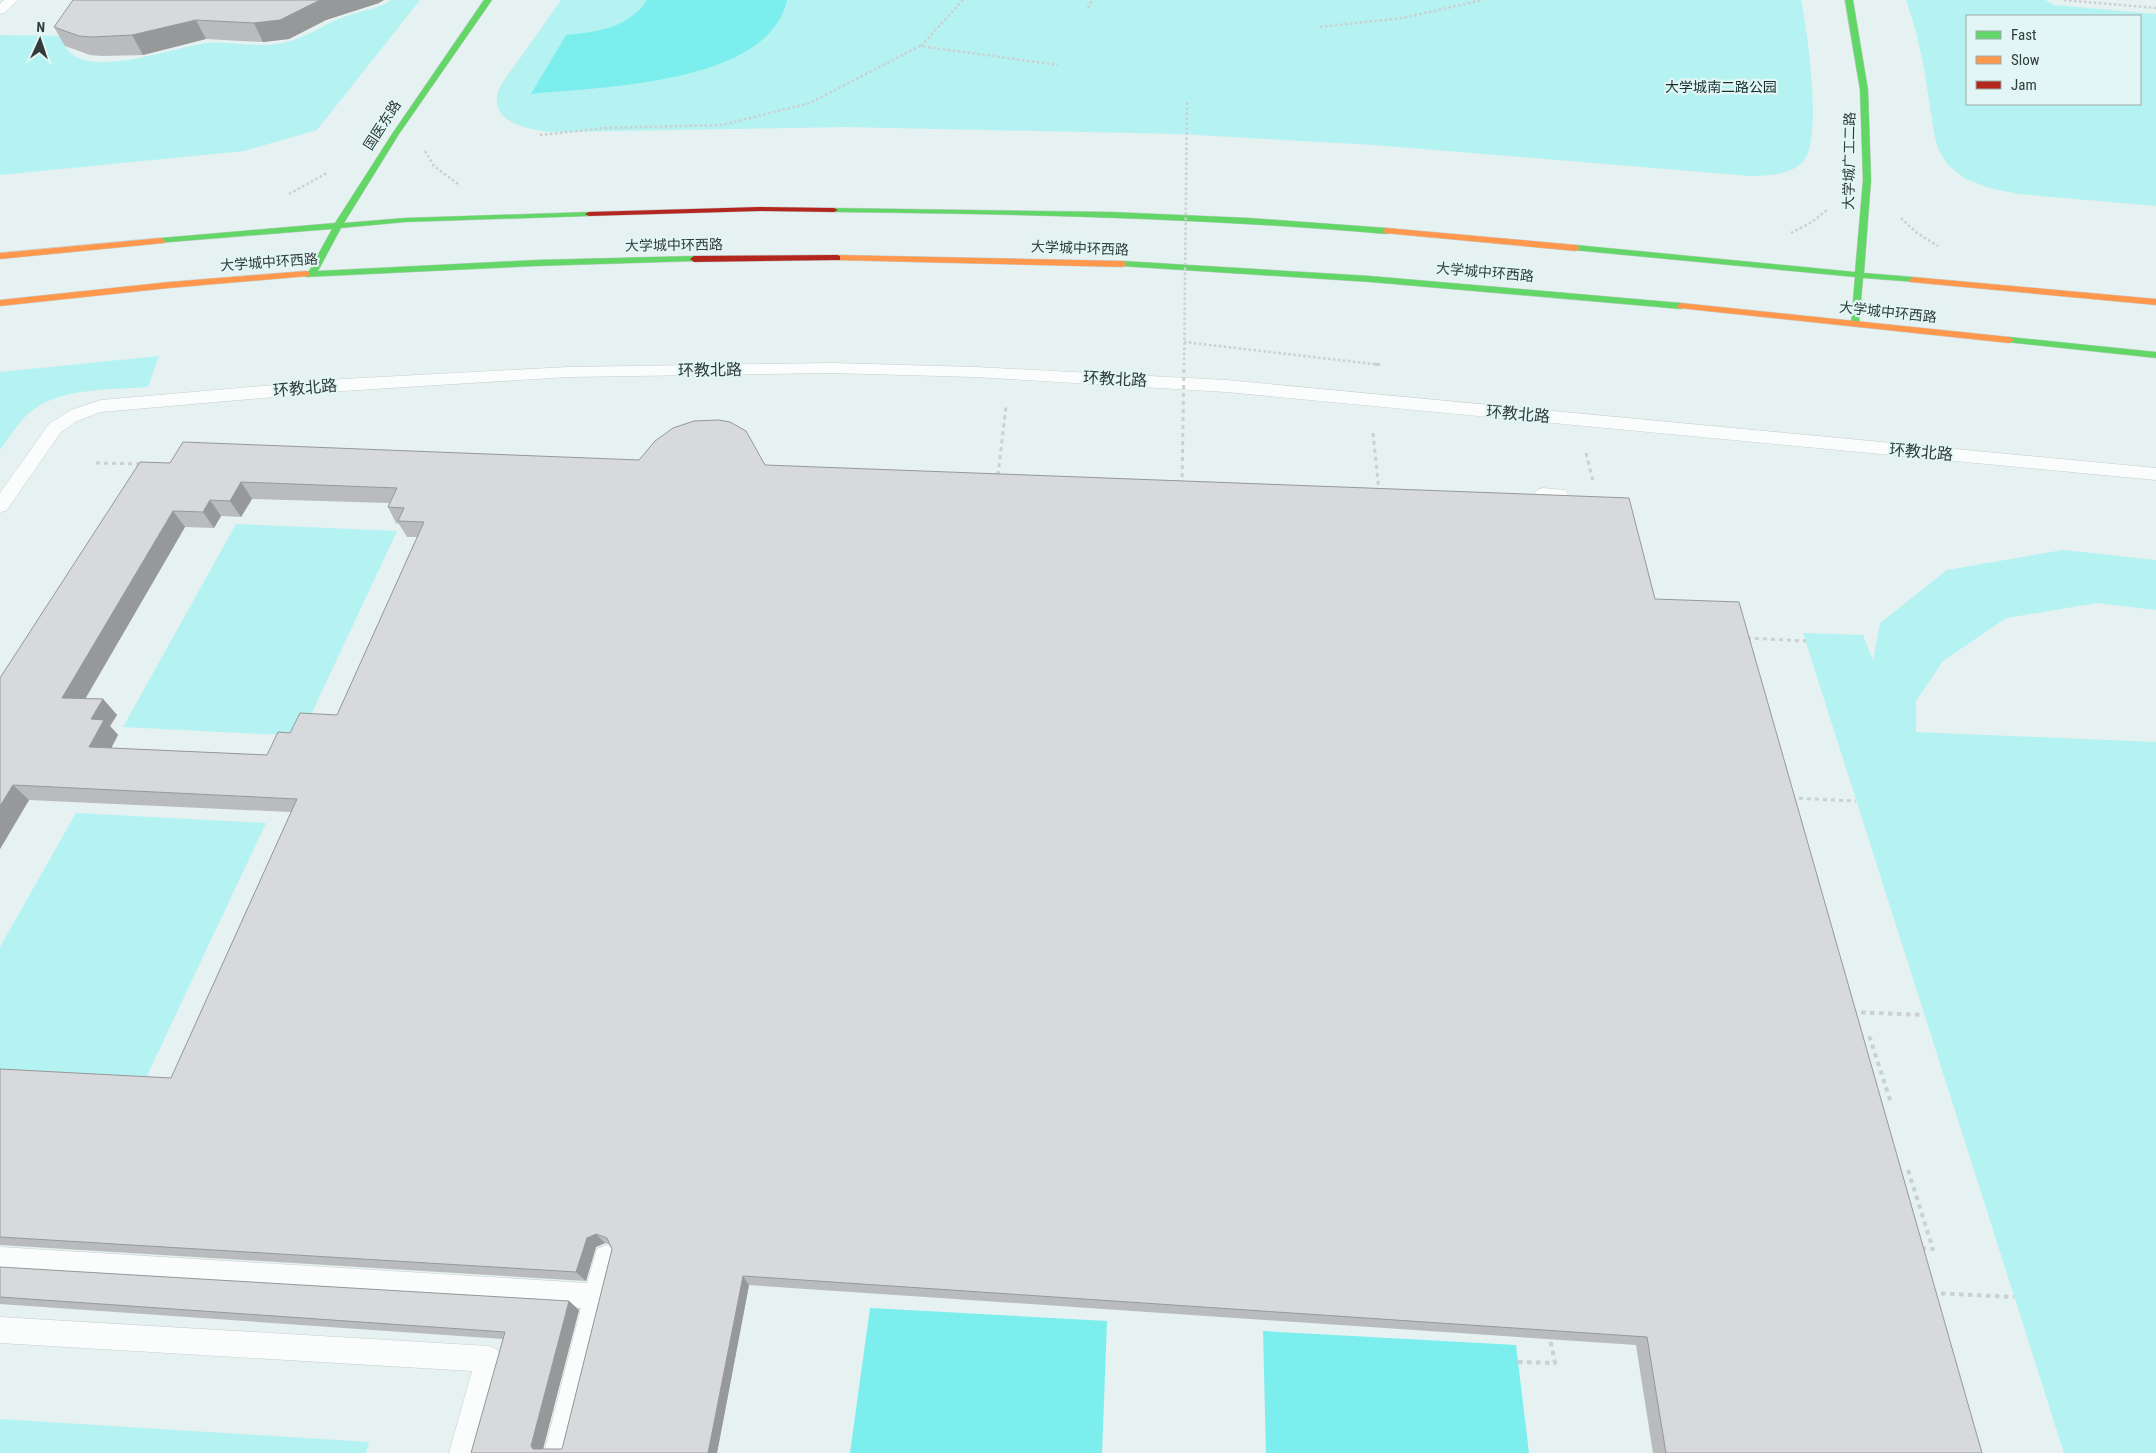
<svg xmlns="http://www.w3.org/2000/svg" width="2156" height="1453" font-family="'Roboto Condensed','Noto Sans SC',sans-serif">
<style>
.green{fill:#b5f2f2;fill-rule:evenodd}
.water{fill:#7ceeee}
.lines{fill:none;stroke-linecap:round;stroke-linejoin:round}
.lane-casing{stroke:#c6cece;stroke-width:1}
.fast-casing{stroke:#c6cece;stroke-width:1}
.slow-casing{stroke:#c6cece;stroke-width:1}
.jam-casing{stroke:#c6cece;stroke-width:1}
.path-far2{stroke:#ccd0d0;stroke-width:2.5;stroke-dasharray:2.5 2.5;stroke-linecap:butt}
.path-far1{stroke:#ccd0d0;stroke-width:3;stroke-dasharray:4 4;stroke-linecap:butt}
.path{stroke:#ccd0d0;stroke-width:4;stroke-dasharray:4.5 4.5;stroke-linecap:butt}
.lane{fill:#fbfdfd;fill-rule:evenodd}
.fast{fill:#63d668;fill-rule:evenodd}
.slow{fill:#ff974d;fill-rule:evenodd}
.jam{fill:#b3261e;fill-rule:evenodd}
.path-bridge-far1{stroke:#ccd0d0;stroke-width:2.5;stroke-dasharray:2.5 2.5;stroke-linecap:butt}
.path-bridge{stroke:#ccd0d0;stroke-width:3;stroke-dasharray:4 4;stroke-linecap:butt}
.wall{fill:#b9bbbd;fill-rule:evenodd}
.shaded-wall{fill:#96989a}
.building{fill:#d7d9dc;stroke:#96989a;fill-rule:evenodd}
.labels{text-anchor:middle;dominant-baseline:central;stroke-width:4.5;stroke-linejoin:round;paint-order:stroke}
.far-park-label{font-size:14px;fill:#193232;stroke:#e1f6f5}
.far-street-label{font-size:14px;fill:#323a3a;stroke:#e1f6f5}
.street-label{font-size:16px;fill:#323a3a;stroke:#e1f6f5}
</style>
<rect width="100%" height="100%" fill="#e6f1f1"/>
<g class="green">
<path d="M392 0H420L317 130 244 151 0 175V35L67 36 66 48C88 81 176 46 208 43 234 41 260 49 287 42 308 37 326 23 346 16 361 11 379 9 392 0Z"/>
<path d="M561 0H1801C1807 31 1824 141 1802 163 1789 175 1767 176 1750 176L1374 145 1178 134 845 127 551 132C530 130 489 123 498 92 503 79 513 68 521 57 534 38 548 19 561 0Z"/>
<path d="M1906 0H2045L2054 5 2156 14V206L2019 194 1989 188 1964 178 1948 165 1938 149 1934 133 1924 68 1916 31ZM1967 16H2140V104H1967Z"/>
<path d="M159 356 148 387C110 390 59 387 29 413 17 424 9 438 0 450V372Z"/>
<polygon points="236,524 397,531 301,736 123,727"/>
<polygon points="2063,550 2156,560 2156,610 2097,603 2006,618 1943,661 1916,701 1916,732 2156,742 2156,1453 2064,1453 1803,633 1863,635 1873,661 1880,623 1947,570"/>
<polygon points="76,813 266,823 144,1082 0,1074 0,947"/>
<polygon points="0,1419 369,1442 366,1453 0,1453"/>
</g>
<g class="water">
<path d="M647 0H787C769 85 599 87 531 94L566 35C597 32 629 28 647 0Z"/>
<polygon points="870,1308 1107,1321 1102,1453 850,1453"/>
<polygon points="1263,1331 1516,1345 1529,1453 1266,1453"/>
</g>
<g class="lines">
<g class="lane-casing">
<g id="lane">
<polygon points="4,0 18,0 4,13 0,14 0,4"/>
<polygon points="832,363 975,367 1226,380 2156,468 2156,480 1226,392 975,377 832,373 568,377 343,391 101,412 77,421 61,432 6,511 0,512 0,493 49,424 71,410 101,400 343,379 568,367"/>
<polygon points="1543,488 1565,490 1568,494 1565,498 1559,500 1537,498 1534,494 1537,490"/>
<polygon points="606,1245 615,1249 619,1258 572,1453 544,1453 581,1308 0,1273 0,1247 587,1283 597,1249"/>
<polygon points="0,1317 489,1346 498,1350 502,1359 477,1453 449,1453 472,1371 0,1343"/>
</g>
</g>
<g class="fast-casing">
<g id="fast">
<polygon points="484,0 492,0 399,134 344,223 405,218 589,212 593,214 589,216 405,222 341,228 318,271 536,260 694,256 697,257 697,261 536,266 306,277 302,274 309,271 332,229 158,243 157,241 161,238 335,223 392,134"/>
<polygon points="1845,0 1853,0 1868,90 1871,180 1864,273 1913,277 1917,280 1916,282 1863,278 1859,323 1855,326 1851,323 1855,277 1573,250 1572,248 1576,245 1855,272 1863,180 1860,90"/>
<path d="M831 208 1111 212 1249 218 1387 228 1391 231 1387 234C1203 218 1019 214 834 212H831Z"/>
<polygon points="1123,261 1370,276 1681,303 1685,306 1681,309 1370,282 1120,266 1119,264"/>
<polygon points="2009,337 2156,352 2156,358 2006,342 2006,338"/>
</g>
</g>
<g class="slow-casing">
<g id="slow">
<polygon points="1387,228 1576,245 1580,248 1576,251 1384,233 1384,229"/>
<polygon points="161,238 165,241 164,243 0,259 0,253"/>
<polygon points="837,255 1123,261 1127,264 1123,267 834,260 834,256"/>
<polygon points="306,271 309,272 309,276 169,288 0,306 0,300 169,282"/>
<polygon points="1913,277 2156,299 2156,305 1910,282 1909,280"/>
<polygon points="1681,303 2009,337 2014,340 2009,343 1678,308 1677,306"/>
</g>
</g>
<g class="jam-casing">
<g id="jam">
<polygon points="760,207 834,208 838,210 834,212 760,211 589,216 585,214 589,212"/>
<polygon points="837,255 840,256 840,260 694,262 690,259 694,256"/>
</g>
</g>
<g class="path-far2">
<polyline points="2064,0 2156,8"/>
<polyline points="1088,8 1092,0"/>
<polyline points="1320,27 1402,18 1483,0"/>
<polyline points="921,46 963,0"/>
<polyline points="540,135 605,128 722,125 810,103 920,46 1058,65"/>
<polyline points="425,151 434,166 458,184"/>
<polyline points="289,194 327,173"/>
<polyline points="1901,218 1917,233 1938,246"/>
<polyline points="1791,233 1812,222 1828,209"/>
<polyline points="1184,342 1382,365"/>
</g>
<g class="path-far1">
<polyline points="1375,364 1382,365"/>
<polyline points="1373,433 1379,491"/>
<polyline points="1586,453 1593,481"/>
<polyline points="96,463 142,464"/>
<polyline points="998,475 1006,406"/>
<polyline points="1747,638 1806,641"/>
<polyline points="1791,798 1856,801"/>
</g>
<g class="path">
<polyline points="1852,1012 1924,1015"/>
<polyline points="1859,1037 1870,1038 1891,1103"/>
<polyline points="1908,1170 1933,1249 1919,1248"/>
<polyline points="1932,1293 2014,1297"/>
<polyline points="1518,1362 1555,1363 1550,1339"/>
</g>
<use href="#lane" class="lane"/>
<use href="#fast" class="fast"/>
<use href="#slow" class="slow"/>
<use href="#jam" class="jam"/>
<polyline class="path-bridge-far1" points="1184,365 1187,102"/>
<polyline class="path-bridge" points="1182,485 1184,364"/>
</g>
<g class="wall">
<polygon points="379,3 326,20 289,39 263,42 206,39 143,55 103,56 90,55 65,46 54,27"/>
<path d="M170 463 765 465 1655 599 1982 1453H1653L1636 1345 749 1285 717 1453H471L503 1339 0 1304V1267L569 1301 579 1310 543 1449H562L612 1249 611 1245 605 1243 596 1247 586 1281 0 1245V1069L171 1078 291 812 29 800 0 849V678ZM252 499 389 503 388 507 396 523 399 524 407 537H417L337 715 290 733 267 755 111 748 118 735 110 726 117 715 103 699H85L185 527 214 528 221 516 241 517Z"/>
</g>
<g class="shaded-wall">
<polygon points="320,0 384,0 379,3 326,20 289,39 263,42 254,23"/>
<polygon points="196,20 206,39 143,55 132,35"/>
<polygon points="241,482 252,499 241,517 230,501"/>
<polygon points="210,500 221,516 214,528 203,512"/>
<polygon points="173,511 185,527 77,713 62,698"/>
<polygon points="103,699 117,715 110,726 118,735 104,762 89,747 91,719"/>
<polygon points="13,785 29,800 0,849 0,806"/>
<polygon points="596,1234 605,1243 596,1247 586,1281 576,1272 587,1238"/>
<polygon points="743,1276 749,1285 717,1453 708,1453"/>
<polygon points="569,1301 579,1310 542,1453 533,1449 531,1446"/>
</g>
<g class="building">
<polygon points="73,0 320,0 280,20 254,23 196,20 132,35 92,37 79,36 54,27"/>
<path d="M719 420 730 422 746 431 765 465 1629 498 1655 599 1739 602 1982 1453H1666L1647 1337 743 1276 708 1453H471L505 1332 0 1297V1267L569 1301 531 1446 533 1449H562L612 1249 607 1238 596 1234 587 1238 576 1272 0 1237V1069L171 1078 297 799 13 785 0 806V678L140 462 170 463 183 442 639 460 655 441 673 428 694 421ZM241 482 397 488 388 507 404 508 398 521 424 522 337 715 300 713 290 733 278 732 267 755 89 747 104 720 91 719 103 699 62 698 173 511 203 512 210 500 230 501Z"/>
</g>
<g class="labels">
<g class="far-park-label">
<text x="1721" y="87">大学城南二路公园</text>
</g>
<g class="far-street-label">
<text transform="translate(382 125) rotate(-57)">国医东路</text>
<text transform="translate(1849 161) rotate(-89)">大学城广工二路</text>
<text transform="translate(674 245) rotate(-1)">大学城中环西路</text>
<text transform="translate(1080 248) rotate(2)">大学城中环西路</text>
<text transform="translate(269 262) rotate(-4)">大学城中环西路</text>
<text transform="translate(1485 272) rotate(5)">大学城中环西路</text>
<text transform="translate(1888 312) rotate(6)">大学城中环西路</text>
</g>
<g class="street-label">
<text transform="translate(710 370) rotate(-1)">环教北路</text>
<text transform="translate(1115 379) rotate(3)">环教北路</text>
<text transform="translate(305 388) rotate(-5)">环教北路</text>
<text transform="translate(1518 414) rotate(5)">环教北路</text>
<text transform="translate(1921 452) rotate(5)">环教北路</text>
</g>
</g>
<rect x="1966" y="15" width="175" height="90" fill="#e1f6f5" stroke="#9babaa"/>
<rect x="1976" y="31" width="25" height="8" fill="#63d668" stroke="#9babaa"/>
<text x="2011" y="40" font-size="15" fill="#323a3a">Fast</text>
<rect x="1976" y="56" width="25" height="8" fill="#ff974d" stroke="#9babaa"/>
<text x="2011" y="65" font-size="15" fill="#323a3a">Slow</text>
<rect x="1976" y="81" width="25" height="8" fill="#b3261e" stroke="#9babaa"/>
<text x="2011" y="90" font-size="15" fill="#323a3a">Jam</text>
<g transform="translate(40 40) rotate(3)" stroke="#e1f6f5" stroke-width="4" paint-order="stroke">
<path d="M0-4L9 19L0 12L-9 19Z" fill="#323a3a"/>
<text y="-8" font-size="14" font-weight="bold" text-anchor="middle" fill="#323a3a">N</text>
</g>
</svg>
